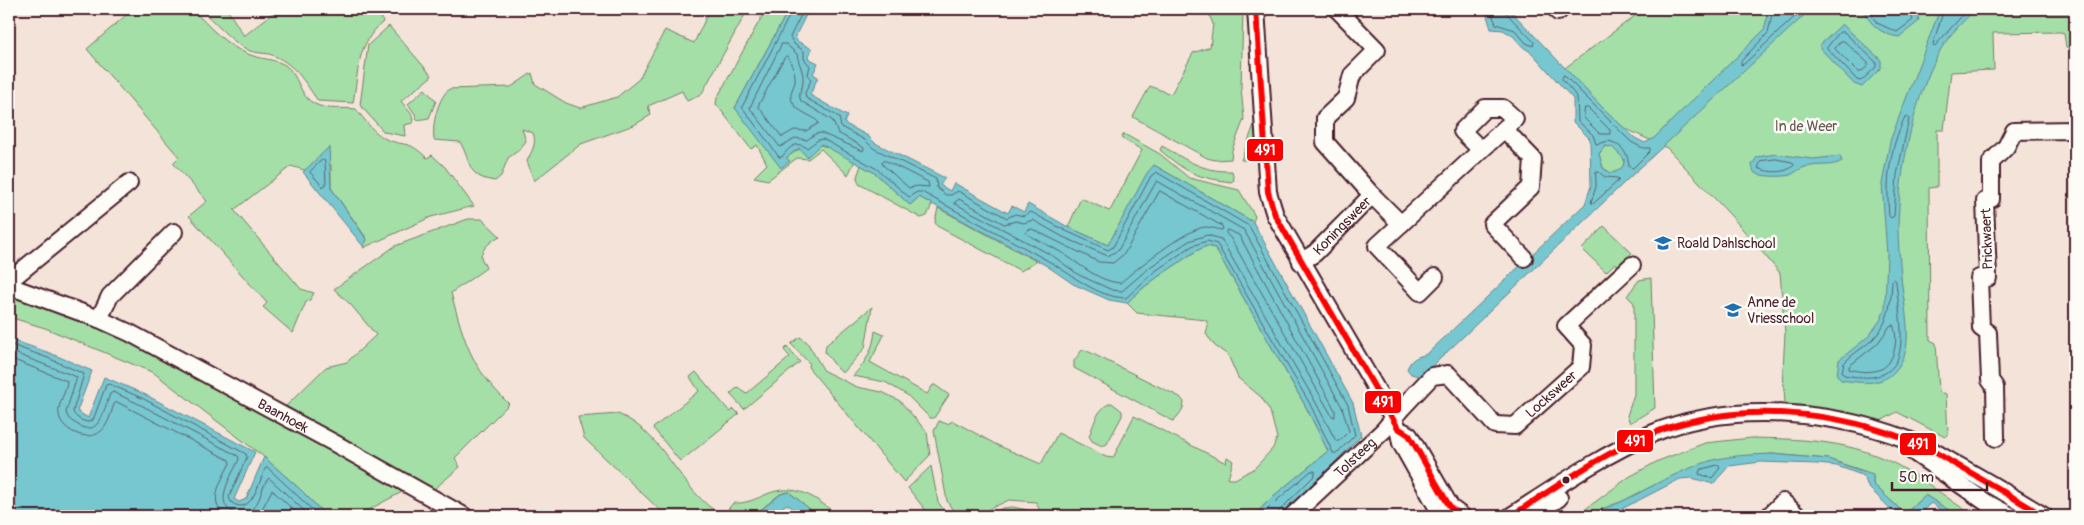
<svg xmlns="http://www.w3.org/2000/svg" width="2084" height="525" font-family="Pangolin,sans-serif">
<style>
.green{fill:#a3dfa6;stroke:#767f68}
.water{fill:#76c7d0;stroke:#64848e;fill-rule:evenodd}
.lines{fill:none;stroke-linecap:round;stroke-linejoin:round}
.shore{stroke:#5c626d;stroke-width:1}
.minor-casing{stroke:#4a1f2b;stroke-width:20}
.minor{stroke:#fdfcf7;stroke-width:16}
.bus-1-casing{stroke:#fdfcf7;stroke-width:10}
.bus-1{stroke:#f00;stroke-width:6}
.bus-dot{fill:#4a1f2b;stroke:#fdfcf7;stroke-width:2}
.labels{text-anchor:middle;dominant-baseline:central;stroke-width:5;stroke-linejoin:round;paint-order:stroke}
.park-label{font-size:14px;fill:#655950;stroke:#fdfcf7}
.street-label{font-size:14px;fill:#4a1f2b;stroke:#fdfcf7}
.poi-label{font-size:14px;fill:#4a1f2b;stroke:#fdfcf7;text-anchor:start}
.line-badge{stroke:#fdfcf7;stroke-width:2}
.badge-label{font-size:14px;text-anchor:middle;font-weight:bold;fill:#fff}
</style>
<rect width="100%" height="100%" fill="#f4e3d9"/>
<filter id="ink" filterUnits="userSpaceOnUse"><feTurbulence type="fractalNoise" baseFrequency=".02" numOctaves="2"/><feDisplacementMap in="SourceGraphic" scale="10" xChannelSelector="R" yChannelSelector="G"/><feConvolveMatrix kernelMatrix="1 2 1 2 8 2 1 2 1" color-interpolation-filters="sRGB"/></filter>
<g filter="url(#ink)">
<g class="green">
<path d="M133 9H192C209 26 225 45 248 54 259 59 275 59 285 65 299 74 299 97 315 104 328 111 343 107 356 109 364 119 375 135 388 140 408 147 408 140 427 158L432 155 445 167 474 206 431 217 363 248 367 239 331 188V165L304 170 291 166 234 210 301 289 314 293 310 300 306 302 293 333 263 307 267 303 189 216 207 201 173 163 179 157 87 49Z"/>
<path d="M200 9H227L244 36 278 9H377L383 22C356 45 359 70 353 103L318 101C304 81 294 62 269 54 263 53 256 53 250 51 231 42 215 22 200 9Z"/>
<path d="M710 9H748L701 95 687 101 682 91 648 106 651 115 634 125 581 144 534 181 527 161C532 151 537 143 533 133L522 129 526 141 519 150 508 158 501 176 495 181C466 177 472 163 460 142L434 140C432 124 437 100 449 89L511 87 532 73 535 84 566 103 580 108 617 97 639 79 665 30 694 43Z"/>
<path d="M766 9H789L735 108 786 158C816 135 826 146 855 161L848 175 821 149 808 159 797 158 768 180 754 177 767 164 757 145 751 149 716 104 717 98Z"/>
<polygon points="1207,9 1243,9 1241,88 1244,119 1232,150 1231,159 1215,160 1207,158 1133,117 1150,86 1171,94 1193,53 1210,47 1213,24"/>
<path d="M1644 9H2075V47H2066L2064 33 2060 32 1993 33 1994 70 1951 72 1944 130H1937V187L1929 188 1930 340 1936 343 1939 392 1946 394 1948 435 1945 437 1897 412 1879 422C1847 412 1818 406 1785 404L1783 370 1785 333 1780 273 1733 218 1667 148 1611 122 1561 71Z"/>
<polygon points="389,26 432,76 401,101 412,115 413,123 404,125 405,136 384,132 360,105 368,45"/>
<polygon points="425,89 436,101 429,118 417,120 415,114 408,104"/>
<polygon points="1254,110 1256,110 1258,149 1247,160 1241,160 1254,125"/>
<polygon points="1124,134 1160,154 1189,178 1239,190 1255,216 1253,222 1154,165 1108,245 1068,227 1081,198 1109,211 1111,209 1142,150 1121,138"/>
<path d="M1162 146C1187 160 1202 172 1232 171L1234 180 1231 182C1196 177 1188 174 1160 150Z"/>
<path d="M1605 146 1612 147 1624 159C1625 168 1618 172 1611 173L1603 168 1599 154Z"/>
<polygon points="861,165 875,173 910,205 919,197 932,204 927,216 921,218 859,184 857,177"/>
<polygon points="938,208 1036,261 1021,271 937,226 935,222"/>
<path d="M468 219H482L500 236C494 239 481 248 481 257 482 260 485 265 486 268L451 293C465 343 470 366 509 404L455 458 460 467 433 490 286 406 326 367 347 362 376 335 351 305 334 289 395 246Z"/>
<polygon points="1604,226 1632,253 1619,266 1615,263 1606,272 1582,249"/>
<path d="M1207 246 1215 248 1306 407 1328 451 1271 498 1254 516H991L1002 508 1013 507 1041 513 1036 502 1009 500 987 510 979 516H962L955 514 947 501 934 431 939 421 947 424 953 421 997 445 1041 464 1058 433 1106 457 1113 458 1134 416 1226 463 1227 457 1233 461 1228 479H1235L1255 468 1273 448 1277 438 1270 411 1261 397 1238 378 1228 355 1215 346 1206 334 1208 326 1206 320 1137 313 1127 303C1142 287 1159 276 1177 264 1187 257 1196 250 1207 246Z"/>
<polygon points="1651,278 1655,408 1630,423 1627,416 1634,394 1634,303 1627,296 1639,280"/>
<polygon points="9,294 120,332 404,491 357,516 326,516 302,491 264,457 154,373 45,328 9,317"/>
<polygon points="872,307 865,348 843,373 837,368 825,352 826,345"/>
<path d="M875 331 884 335 870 362 927 394 933 385H935L949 395 934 418H930L907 395 885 382 853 376C866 362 873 350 875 331Z"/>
<polygon points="800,337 807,342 824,371 857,387 882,392 900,401 927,432 930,455 904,482 808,367 810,364 791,344"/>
<polygon points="787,347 800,362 744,409 730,394 738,387 746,394 790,357 784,350"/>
<path d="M1082 350H1085L1180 397 1184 402C1184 410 1178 416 1173 421L1074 368V361Z"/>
<polygon points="696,372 730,412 734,409 739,414 681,461 679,460 653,428 699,391 690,377"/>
<path d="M1112 403 1122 411V416L1107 444 1102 446 1092 441 1089 436C1094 424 1098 406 1112 403Z"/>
<path d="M618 414C665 433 680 492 723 516L733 503C745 504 756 499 767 494 796 482 817 498 838 516H818L789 492 780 494 753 516H666L584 438 578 417Z"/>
<path d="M1751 438C1798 439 1844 440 1887 460 1916 473 1941 494 1968 512V516H1958L1925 495 1908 511 1903 512 1873 484V474L1828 459 1772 454 1711 461 1664 480 1623 501 1599 510 1590 516H1576L1629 477 1658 461 1705 443Z"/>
<polygon points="931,466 938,502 948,516 930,516 908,488"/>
</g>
<g class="water">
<path d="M789 9H809L795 37 797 41 812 49 808 58 818 63 813 74 818 77 810 95 847 116 844 123 868 136 875 143 945 178 940 185 950 191 954 183 1008 213 1012 206 1024 212 1028 204 1068 227 1108 245 1147 173 1154 165 1253 222 1353 403 1361 436 1281 516H1254L1271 498 1328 451 1306 407 1215 248 1207 246C1196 250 1187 257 1177 264 1159 276 1142 287 1127 303L1109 300 1073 284 1047 266 919 197 910 205 875 173 821 144 807 157 799 148 786 158 790 161 781 168 735 108Z"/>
<path d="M1485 9H1509L1602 107 1635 138 1645 143 1654 138 1764 30 1769 9H1811L1628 179 1421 377 1411 374 1407 369C1411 358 1417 357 1427 354L1585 204 1591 186 1590 139 1573 122V99L1532 53 1523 47 1512 35 1503 30 1491 29ZM1605 146 1612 147 1624 159C1625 168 1618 172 1610 173L1603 168 1599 154Z"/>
<path d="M1863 9H1913L1919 19 1918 22 1899 37C1882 35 1869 24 1863 9Z"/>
<path d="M1940 9H1976C1963 21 1950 34 1941 49 1913 99 1899 171 1898 228 1898 244 1900 261 1901 277 1903 299 1912 336 1904 356 1891 387 1869 384 1841 380L1837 375 1839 360 1869 336 1881 319 1885 308 1887 254 1882 184 1890 141Z"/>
<polygon points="1842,24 1881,60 1881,68 1862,87 1854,84 1820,48 1820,45"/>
<polygon points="329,147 331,188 367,240 363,246 303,172"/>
<path d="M1776 154 1813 159 1840 156 1842 161C1832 167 1822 164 1811 166 1800 167 1797 172 1790 175 1784 177 1758 177 1754 172 1754 172 1752 166 1752 165L1757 157Z"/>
<polygon points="9,339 50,353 92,371 77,411 88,418 104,377 144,394 255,452 234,499 239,502 246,499 264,457 302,491 326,516 9,516"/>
<path d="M1772 454 1828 459 1873 475V484L1903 512 1908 511 1925 495 1958 516H1947L1948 515 1931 503 1917 516H1898L1868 487 1864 476 1837 466 1817 464 1761 462 1729 466 1713 484 1692 478 1680 479 1608 516H1590C1601 508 1613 506 1625 500 1653 486 1680 470 1710 461 1730 455 1751 455 1772 454Z"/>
<polygon points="789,492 818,516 803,516 787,504 769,516 753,516 781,494"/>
</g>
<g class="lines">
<g class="shore">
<path d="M793 9 742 107 779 157H782C790 146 796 141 807 148L818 140 823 139 877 169 909 197 917 192H922C964 216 1008 238 1050 262 1074 276 1097 297 1126 298L1154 272 1192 246 1207 241 1217 244 1310 404 1333 453H1337L1355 435 1348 405 1249 226 1156 172 1151 176 1113 247 1108 250 1066 231 1031 212 1024 216 1015 214 1007 218 958 191 951 195H946L937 188 936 179 873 148 865 140 841 127 839 117 806 98 805 93 811 80 808 74 810 66 804 59V51L794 44 790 37 804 9"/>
<polyline points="1490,9 1496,24 1515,30 1526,43 1533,46 1534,42 1507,14 1505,9"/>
<polyline points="1773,9 1768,33 1741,61 1741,65 1744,64 1803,9"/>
<polyline points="1868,9 1877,23 1897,32 1913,20 1909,9"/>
<polyline points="1944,9 1933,44 1934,47 1968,9"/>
<polygon points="1840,32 1844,32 1876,62 1876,67 1861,81 1857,80 1827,48"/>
<polygon points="1841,41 1844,41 1868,63 1868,66 1861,72 1858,72 1835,49"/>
<path d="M782 44H786L797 54C798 63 804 71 803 81 803 90 797 92 801 101L832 120 838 133 861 146 864 148 863 151 821 133 815 134 807 140 795 138 780 147 750 108Z"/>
<path d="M787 56C792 61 796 75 795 82 793 89 789 93 792 101 797 113 812 114 819 123L806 131 794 130 782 137 758 106 784 58Z"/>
<path d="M1564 75 1631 142 1643 148H1650V151L1633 168 1629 167C1629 154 1621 144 1609 141L1596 144 1593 135 1578 121 1577 97 1562 79Z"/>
<polygon points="1585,108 1588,108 1610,130 1610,134 1600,134 1584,118"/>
<path d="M1905 117H1908L1909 119 1897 175 1894 216 1891 218 1889 216C1886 181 1889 150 1905 117Z"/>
<path d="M1776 159 1792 162 1794 165C1785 174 1770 173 1758 168L1761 161Z"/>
<polygon points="322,160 325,161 326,185 323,187 310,172"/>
<polygon points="886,161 928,182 929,187 918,186 909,188 883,165 882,162"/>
<polygon points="1596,172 1599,172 1605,177 1617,178 1619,180 1593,204 1591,202 1596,187"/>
<polygon points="1157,181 1244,230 1342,407 1349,431 1339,441 1336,441 1315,401 1221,239 1207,235 1189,241 1150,267 1122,291 1112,290 1079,275 1053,256 954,203 959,199 1004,224 1016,221 1024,223 1033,220 1063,237 1108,256 1118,250"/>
<path d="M1160 191 1222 226 1223 229 1221 230C1216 229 1211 227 1205 227 1186 229 1136 269 1120 283 1096 281 1077 261 1057 250 1047 244 1035 240 1026 233L1027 230 1032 229 1099 262 1113 263 1124 254Z"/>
<polygon points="1227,230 1239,235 1335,410 1335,417 1332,416 1231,239 1226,233"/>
<path d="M1894 279 1896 281C1900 329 1919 390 1844 375L1842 372 1844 363C1852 354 1863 348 1872 340 1889 324 1891 303 1892 281Z"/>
<path d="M1893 325C1899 337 1895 363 1881 369 1872 373 1859 372 1849 369V366L1877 344 1890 326Z"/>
<path d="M9 344 48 358 84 374 73 411C74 417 83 422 89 422L93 420 106 385 109 384 142 398 246 454 247 457 229 497 231 502C251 518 259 482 265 469L267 467 319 516"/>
<path d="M9 351 77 377 66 412C68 420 73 422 80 426 100 437 105 407 110 394L113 392 139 404 238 456 239 459C233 474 211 504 235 513 241 515 249 512 253 508 262 500 261 485 269 478L310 516"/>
<path d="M9 358 67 381C67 392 57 403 59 415 62 431 87 442 100 432 108 426 111 413 114 404L117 402 229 460 230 463C222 480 206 502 226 516"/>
<polygon points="1719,465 1720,468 1712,478 1699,474 1700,470"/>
<polyline points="254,516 261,511 272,490 300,516"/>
<polyline points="1261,516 1275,502 1311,471 1315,471 1315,475 1279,511 1278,516"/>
</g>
<g class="minor-casing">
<g id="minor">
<polyline points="1256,9 1268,192 1275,215 1393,418 1398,428 1401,443 1442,516"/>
<polyline points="1337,9 1377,50 1352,75 1346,98 1325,118 1325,142 1372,195"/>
<polyline points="1558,12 1561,9"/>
<polyline points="1504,129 1533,159 1531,187 1492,224 1524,258"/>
<path id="s1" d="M1301 262 1315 253 1372 195 1401 224"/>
<polyline points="1435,277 1420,292 1377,246 1515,119 1503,108 1485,108 1462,131 1481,150"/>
<polyline points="9,281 129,183"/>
<path id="s2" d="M9 286 99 319 130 333 336 444 464 516"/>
<polyline points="99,319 110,296 174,232"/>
<polyline points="1404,432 1409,435 1451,508 1462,516"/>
<polyline points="1996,438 1995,387 1990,380 1988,333 1981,328 1979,278 1988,278 1985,201 1991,199 1991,162 2006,147 2014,131 2075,130"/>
<polyline points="1912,451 1987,503 2011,516"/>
<path id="s3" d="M1292 516 1384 430 1401 409 1432 376 1448 374 1495 425 1515 426 1581 367 1583 345 1566 326 1632 265"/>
<path d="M1511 516C1556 487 1601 456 1651 434 1733 399 1843 411 1923 446 1936 452 1947 460 1959 466 1988 482 2016 499 2044 516"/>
<polyline points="1533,516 1559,498"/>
<polyline points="1769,516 1783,502 1798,516"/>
</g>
</g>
<use href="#minor" class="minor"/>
<g class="bus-1-casing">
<g id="bus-1">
<polyline points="1256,9 1268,192 1275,215 1398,428 1409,435 1447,502 1451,508 1462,516"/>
<path d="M1511 516C1556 487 1601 454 1651 434 1736 399 1840 410 1923 446 1934 451 1943 457 1953 463 1984 480 2014 498 2044 516"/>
</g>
</g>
<use href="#bus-1" class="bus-1"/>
</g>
</g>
<defs>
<g id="school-bare" transform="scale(1.35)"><path d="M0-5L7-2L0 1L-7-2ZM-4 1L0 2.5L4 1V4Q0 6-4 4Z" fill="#1f6fb2" stroke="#fdfcf7" stroke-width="2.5" paint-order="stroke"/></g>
</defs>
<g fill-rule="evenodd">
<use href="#school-bare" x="1663" y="243"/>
<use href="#school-bare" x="1733" y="310"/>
</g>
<circle class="bus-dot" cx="1566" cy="480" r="4.5"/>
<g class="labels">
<g class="park-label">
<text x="1806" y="126">In de Weer</text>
</g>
<g class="street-label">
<text stroke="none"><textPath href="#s1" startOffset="55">Koningsweer</textPath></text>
<text transform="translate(1987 239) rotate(-92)">Prickwaert</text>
<text stroke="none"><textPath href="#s3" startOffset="352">Locksweer</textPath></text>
<text stroke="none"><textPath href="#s2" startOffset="304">Baanhoek</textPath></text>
<text stroke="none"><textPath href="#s3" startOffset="86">Tolsteeg</textPath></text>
</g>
<g class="poi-label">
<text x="1677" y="243">Roald Dahlschool</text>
<text x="1747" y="302">Anne de<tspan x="1747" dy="16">Vriesschool</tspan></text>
</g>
</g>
<g class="line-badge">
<rect x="1246" y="138" width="38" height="24" rx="5" fill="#f00"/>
<rect x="1364" y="390" width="38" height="24" rx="5" fill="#f00"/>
<rect x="1616" y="429" width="38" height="24" rx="5" fill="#f00"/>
<rect x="1899" y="432" width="38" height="24" rx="5" fill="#f00"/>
</g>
<g class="badge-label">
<text x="1265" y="155">491</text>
<text x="1383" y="407">491</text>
<text x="1635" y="446">491</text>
<text x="1918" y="449">491</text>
</g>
<rect width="2084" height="525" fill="none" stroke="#fdfcf7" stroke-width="30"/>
<rect x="15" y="15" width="2054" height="495" fill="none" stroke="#4a1f2b" stroke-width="2" filter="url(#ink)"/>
<path d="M1892 482v8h95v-8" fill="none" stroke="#4a1f2b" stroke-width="2.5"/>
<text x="1899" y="482" font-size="15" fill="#4a1f2b" stroke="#fdfcf7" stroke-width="4" paint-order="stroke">50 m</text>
</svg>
